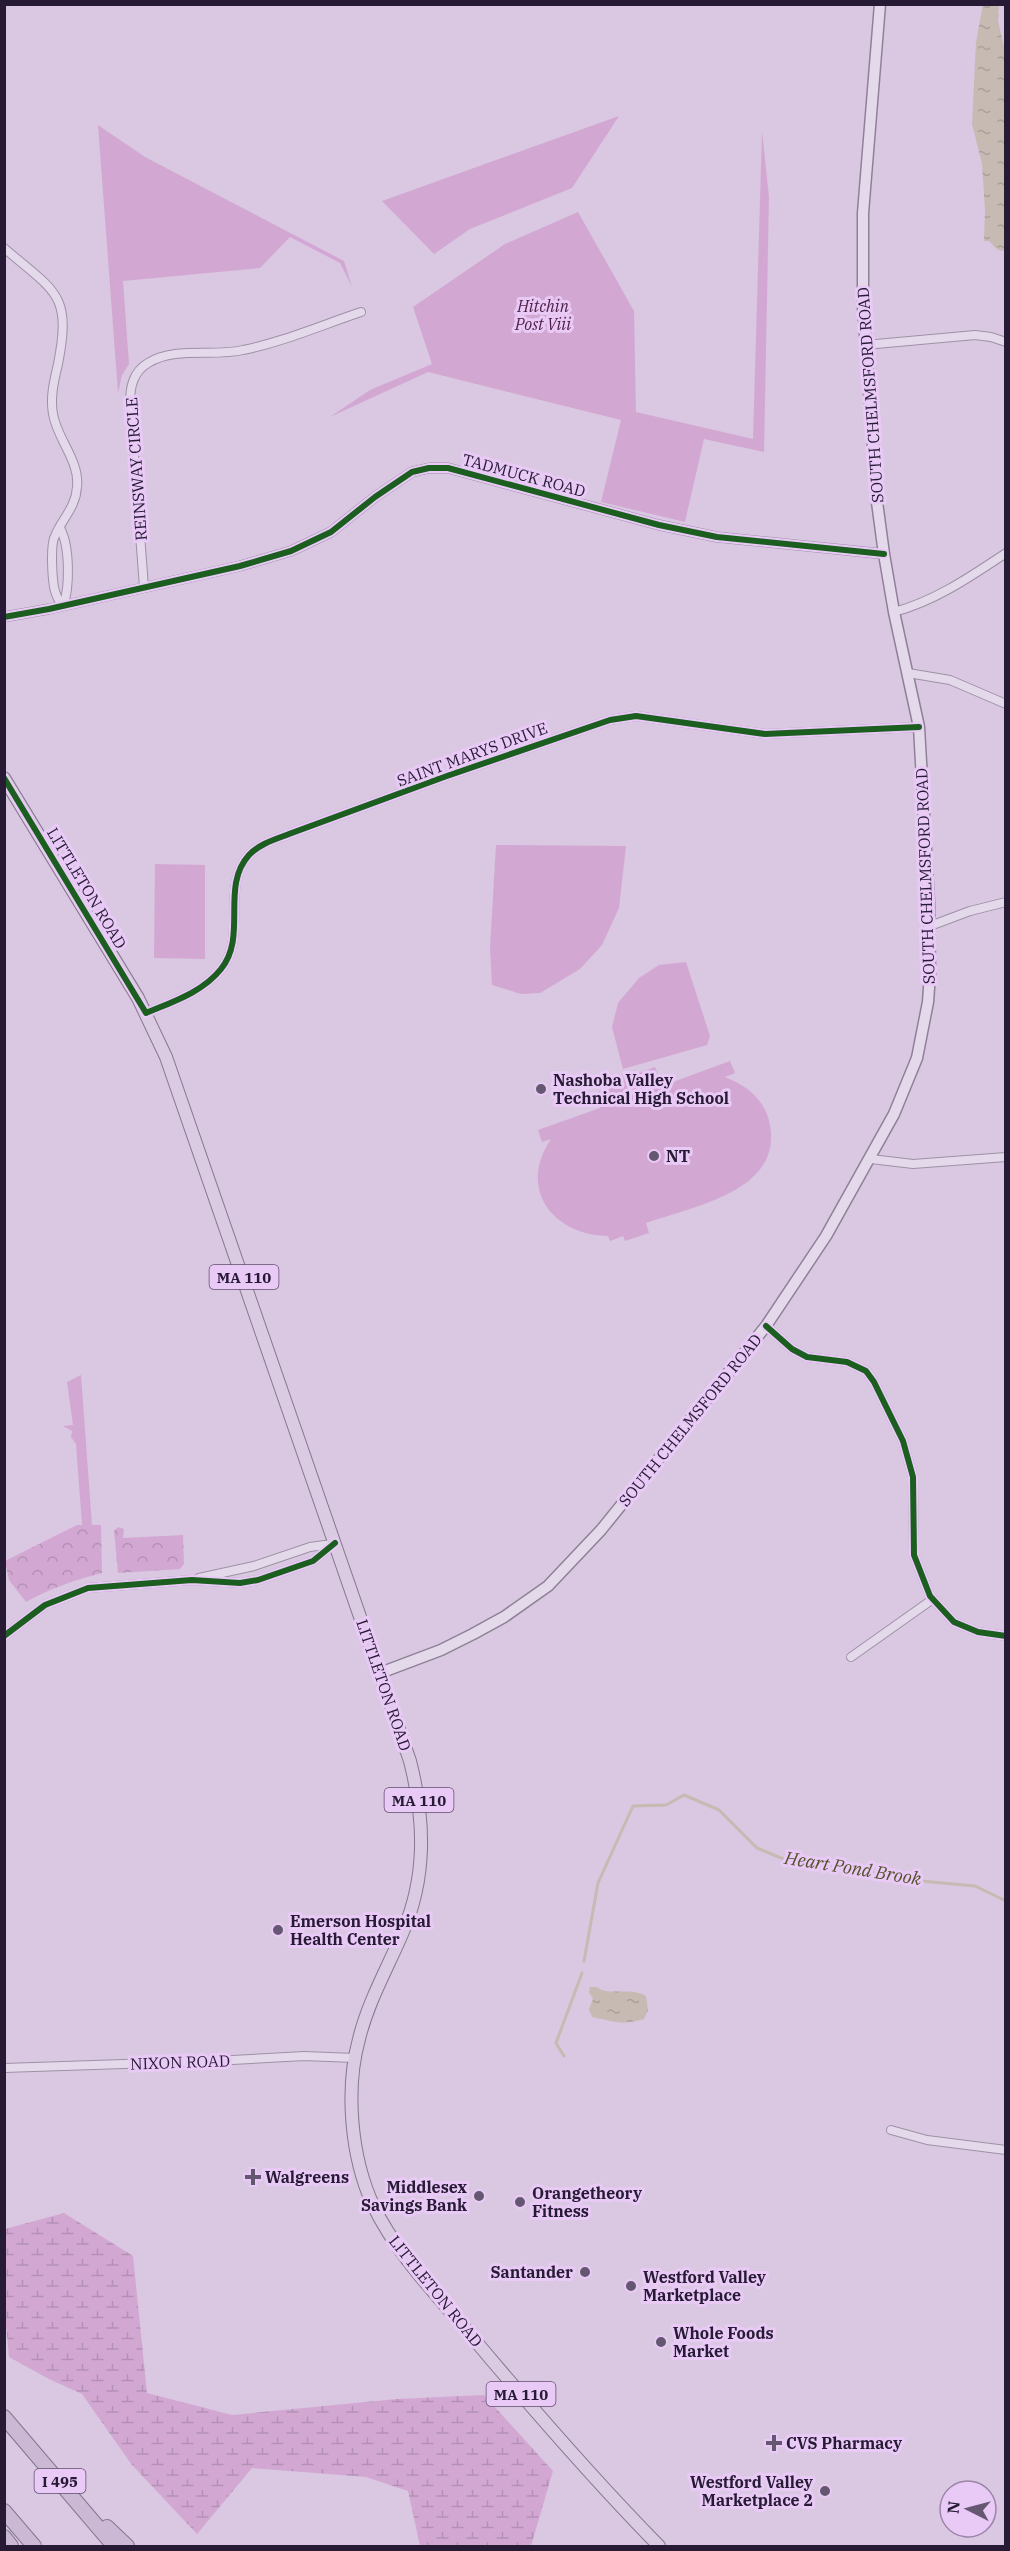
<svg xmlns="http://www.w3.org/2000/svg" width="1010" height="2551" font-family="'IBM Plex Serif',serif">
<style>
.green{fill:#d2a8d3}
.forest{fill:url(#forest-crowns)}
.wetland{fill:url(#wetland-marsh)}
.water{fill:url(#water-ripples)}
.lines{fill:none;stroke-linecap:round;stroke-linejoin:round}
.stream{stroke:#c7bab3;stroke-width:3}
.minor-casing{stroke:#9e91a6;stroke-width:10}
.tertiary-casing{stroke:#9e91a6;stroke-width:11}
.secondary-casing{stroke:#8e8196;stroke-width:13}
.primary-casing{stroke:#84788c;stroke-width:14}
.motorway-casing{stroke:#84788c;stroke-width:16}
.minor{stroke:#e4d9ea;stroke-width:8}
.tertiary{stroke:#e4d9ea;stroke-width:9}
.secondary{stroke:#e4d9ea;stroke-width:10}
.primary{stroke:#dacae2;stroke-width:12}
.motorway{stroke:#cab8d5;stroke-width:14}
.cycleway-casing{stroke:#e9caf6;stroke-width:10}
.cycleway{stroke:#1b5e20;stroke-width:6}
.poi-dot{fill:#655771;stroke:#e9caf6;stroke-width:2}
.labels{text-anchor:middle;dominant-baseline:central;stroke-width:6;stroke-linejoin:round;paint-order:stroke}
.shield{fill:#e9caf6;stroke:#604f6e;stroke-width:1.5}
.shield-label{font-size:15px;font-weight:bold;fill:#261a34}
.park-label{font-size:16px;font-style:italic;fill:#512045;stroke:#e9caf6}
.street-label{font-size:16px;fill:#261a34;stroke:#e9caf6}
.poi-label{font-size:16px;font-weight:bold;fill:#261a34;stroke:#e9caf6;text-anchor:start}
.water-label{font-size:18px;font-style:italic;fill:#545129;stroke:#e9caf6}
</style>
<defs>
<pattern id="forest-crowns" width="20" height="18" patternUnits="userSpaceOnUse" patternTransform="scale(1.5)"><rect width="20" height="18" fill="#d2a8d3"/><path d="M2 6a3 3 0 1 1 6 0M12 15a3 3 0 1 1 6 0" fill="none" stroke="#b490b6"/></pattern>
<pattern id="wetland-marsh" width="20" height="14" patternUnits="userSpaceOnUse" patternTransform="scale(1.5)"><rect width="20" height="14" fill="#d2a8d3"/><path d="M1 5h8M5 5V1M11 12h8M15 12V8" fill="none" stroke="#b490b6"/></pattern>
<pattern id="water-ripples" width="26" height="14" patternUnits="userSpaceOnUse" patternTransform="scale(1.5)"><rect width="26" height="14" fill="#c7bab3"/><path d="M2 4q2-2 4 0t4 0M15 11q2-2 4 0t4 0" fill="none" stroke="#ab9f9b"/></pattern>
</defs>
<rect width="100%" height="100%" fill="#dac7e2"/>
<g class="green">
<polygon points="619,116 572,188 470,229 434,254 382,201"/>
<polygon points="98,125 145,157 344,261 352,287 340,263 290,237 260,268 123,281 129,364 122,375 118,393"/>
<polygon points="762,131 769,197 764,452 704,439 685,522 601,502 621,420 428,372 330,417 370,390 432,364 413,307 505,244 578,212 634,311 636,412 753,439"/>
<polygon points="496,845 626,846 619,908 602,945 580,969 540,993 521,994 492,985 490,948"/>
<polygon points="155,864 205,865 205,959 154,958"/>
<polygon points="686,962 710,1036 707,1045 623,1069 612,1027 618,1003 639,978 659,965"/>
<path d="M730 1061 735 1073 725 1077C747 1086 765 1099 770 1125 782 1192 693 1206 646 1223L649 1233 625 1241 623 1236 610 1241 608 1236C553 1235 517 1189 551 1139L542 1142 538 1130 600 1108 595 1093 605 1089 603 1082 635 1070 636 1074 655 1067 662 1086Z"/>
<polygon points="81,1375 92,1525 82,1525 76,1444 71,1437 72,1431 63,1426 73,1425 67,1382"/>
</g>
<g class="forest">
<path d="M77 1525H101L102 1573C75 1580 51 1588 26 1602L9 1580 5 1561Z"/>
<polygon points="118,1527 124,1529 123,1538 183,1535 184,1564 180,1569 118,1573 114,1531"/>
</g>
<polygon class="wetland" points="64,2213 133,2256 147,2393 232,2415 397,2399 484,2395 553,2471 531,2546 420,2546 408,2491 366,2477 252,2468 197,2534 132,2465 82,2394 49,2379 9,2357 4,2303 5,2229"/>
<g class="water">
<path d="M983 4 999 5 998 21 1005 51 1006 250C998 253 994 246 989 241H984L985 210 982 164 972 124 976 42Z"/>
<path d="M590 1987H597C608 1997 630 1986 646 1996L648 2010 644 2019C622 2026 612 2021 592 2017L589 2009 593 1999 589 1992Z"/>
</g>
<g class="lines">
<g class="stream">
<polyline points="584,1961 598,1883 633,1806 666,1805 684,1795 719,1810 757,1848 791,1862 864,1871 910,1880 975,1886 1006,1901"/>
<polyline points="564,2056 556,2043 582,1973"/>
</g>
<g class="minor-casing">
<g id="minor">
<path d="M4 248C55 292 72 293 58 364 54 381 50 397 53 414 57 439 80 461 77 487 76 507 62 519 55 536 50 544 52 585 56 594 57 598 60 602 63 606"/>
<polyline points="865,345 975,335 991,337 1006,342"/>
<path d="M60 528C70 546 70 588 63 606"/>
<path d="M144 587 130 403C130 387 133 372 148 363 175 346 213 357 243 350 283 342 322 325 361 312"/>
<path d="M894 612C935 601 970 577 1006 553"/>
<polyline points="908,673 950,680 1006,704"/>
<polyline points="930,926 970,911 1006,902"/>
<path d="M146 1013C172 1002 203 992 221 969 248 936 220 887 249 855 259 844 276 839 289 834L444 777 610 720 636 716 765 734 919 727"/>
<polyline points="871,1159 913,1164 1006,1157"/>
<polyline points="766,1326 792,1349 807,1357 847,1362 866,1371 874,1382 903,1441 913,1477 914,1555 930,1596 954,1622 978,1632 1006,1636"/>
<polyline points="199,1578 254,1566 310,1547 332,1544"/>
<polyline points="4,1636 45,1605 88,1588 192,1580 240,1583 258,1580 313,1561 335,1543"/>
<polyline points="851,1657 933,1599"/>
<polyline points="4,2068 213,2061 304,2056 355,2058"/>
<polyline points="891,2130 927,2140 1006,2150"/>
</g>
</g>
<g class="tertiary-casing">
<polyline id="tertiary" points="4,617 49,609 240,566 291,551 331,532 375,497 412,472 429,468 448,468 659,525 717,537 884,554"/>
</g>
<g class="secondary-casing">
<polyline id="secondary" points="380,1673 441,1650 473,1634 504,1617 548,1586 601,1530 766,1326 826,1236 894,1114 917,1058 928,1002 930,974 929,903 919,727 894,612 884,554 877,502 863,306 863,213 880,4"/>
</g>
<g class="primary-casing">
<path id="primary" d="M4 778 138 998 166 1057 410 1761C425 1820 427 1877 402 1934 387 1969 368 2002 359 2039 345 2090 351 2157 373 2205 396 2253 434 2292 468 2332 530 2406 592 2478 659 2546"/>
</g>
<g class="motorway-casing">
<g id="motorway">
<polyline points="4,2417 114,2546"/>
<polyline points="4,2511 34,2546"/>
<polyline points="107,2527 127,2546"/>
<polyline points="4,2537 11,2546"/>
</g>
</g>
<use href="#minor" class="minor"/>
<use href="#tertiary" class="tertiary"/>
<use href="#secondary" class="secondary"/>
<use href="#primary" class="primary"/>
<use href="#motorway" class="motorway"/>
<g class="cycleway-casing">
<g id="cycleway">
<polyline points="4,617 49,609 240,566 291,551 331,532 375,497 412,472 429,468 448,468 659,525 717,537 884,554"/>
<path d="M4 778 146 1013C172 1002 203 992 221 969 248 936 220 887 249 855 259 844 276 839 289 834L444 777 610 720 636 716 765 734 919 727"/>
<polyline points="766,1326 792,1349 807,1357 847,1362 866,1371 874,1382 903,1441 913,1477 914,1555 930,1596 954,1622 978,1632 1006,1636"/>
<polyline points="4,1636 45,1605 88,1588 192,1580 240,1583 258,1580 313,1561 335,1543"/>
</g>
</g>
<use href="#cycleway" class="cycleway"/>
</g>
<g class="poi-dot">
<circle cx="541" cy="1089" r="6"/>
<circle cx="654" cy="1156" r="6"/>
<circle cx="278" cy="1930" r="6"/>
<path d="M250 2168h6v6h6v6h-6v6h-6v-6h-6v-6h6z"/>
<circle cx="479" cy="2196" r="6"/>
<circle cx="520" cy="2202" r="6"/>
<circle cx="585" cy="2272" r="6"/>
<circle cx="631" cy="2286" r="6"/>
<circle cx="661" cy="2342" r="6"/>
<path d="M771 2434h6v6h6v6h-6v6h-6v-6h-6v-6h6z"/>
<circle cx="825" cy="2491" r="6"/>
</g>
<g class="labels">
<g class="shield">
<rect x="209.5" y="1265" width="69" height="24" rx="4.5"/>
<rect x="384.5" y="1788" width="69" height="24" rx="4.5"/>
<rect x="486.5" y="2382" width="69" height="24" rx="4.5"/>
<rect x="34.5" y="2469" width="51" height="24" rx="4.5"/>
</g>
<g class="shield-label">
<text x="244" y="1277">MA 110</text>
<text x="419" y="1800">MA 110</text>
<text x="521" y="2394">MA 110</text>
<text x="60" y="2481">I 495</text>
</g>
<g class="park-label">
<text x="543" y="306">Hitchin<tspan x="543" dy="18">Post Viii</tspan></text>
</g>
<g class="street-label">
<text transform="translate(870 395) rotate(-94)">SOUTH CHELMSFORD ROAD</text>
<text transform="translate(136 469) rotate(-94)">REINSWAY CIRCLE</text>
<text transform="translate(524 475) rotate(15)">TADMUCK ROAD</text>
<text transform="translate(472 754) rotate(-20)">SAINT MARYS DRIVE</text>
<text transform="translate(925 876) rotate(-92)">SOUTH CHELMSFORD ROAD</text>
<text transform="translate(87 888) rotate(59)">LITTLETON ROAD</text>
<text transform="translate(690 1420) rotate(-51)">SOUTH CHELMSFORD ROAD</text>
<text transform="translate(384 1685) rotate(71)">LITTLETON ROAD</text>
<text transform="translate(180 2062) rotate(-2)">NIXON ROAD</text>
<text transform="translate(436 2291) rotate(51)">LITTLETON ROAD</text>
</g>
<g class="poi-label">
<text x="553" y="1080">Nashoba Valley<tspan x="553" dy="18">Technical High School</tspan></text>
<text x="666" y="1156">NT</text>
<text x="290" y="1921">Emerson Hospital<tspan x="290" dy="18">Health Center</tspan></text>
<text x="265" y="2177">Walgreens</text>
<text x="467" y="2187" text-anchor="end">Middlesex<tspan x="467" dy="18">Savings Bank</tspan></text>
<text x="532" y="2193">Orangetheory<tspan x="532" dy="18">Fitness</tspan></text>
<text x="573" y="2272" text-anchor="end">Santander</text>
<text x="643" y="2277">Westford Valley<tspan x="643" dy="18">Marketplace</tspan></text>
<text x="673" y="2333">Whole Foods<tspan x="673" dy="18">Market</tspan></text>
<text x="786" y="2443">CVS Pharmacy</text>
<text x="813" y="2482" text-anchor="end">Westford Valley<tspan x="813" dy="18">Marketplace 2</tspan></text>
</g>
<g class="water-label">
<text transform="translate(853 1868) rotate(9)">Heart Pond Brook</text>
</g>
</g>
<rect width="1010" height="2551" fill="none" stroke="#261a34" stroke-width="12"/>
<g transform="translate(968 2509) rotate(276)"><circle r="28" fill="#e9caf6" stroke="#9b84a8" stroke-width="1.5"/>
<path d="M0-4.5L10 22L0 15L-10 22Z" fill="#655771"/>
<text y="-9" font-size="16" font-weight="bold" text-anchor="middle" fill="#261a34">N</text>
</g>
</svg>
